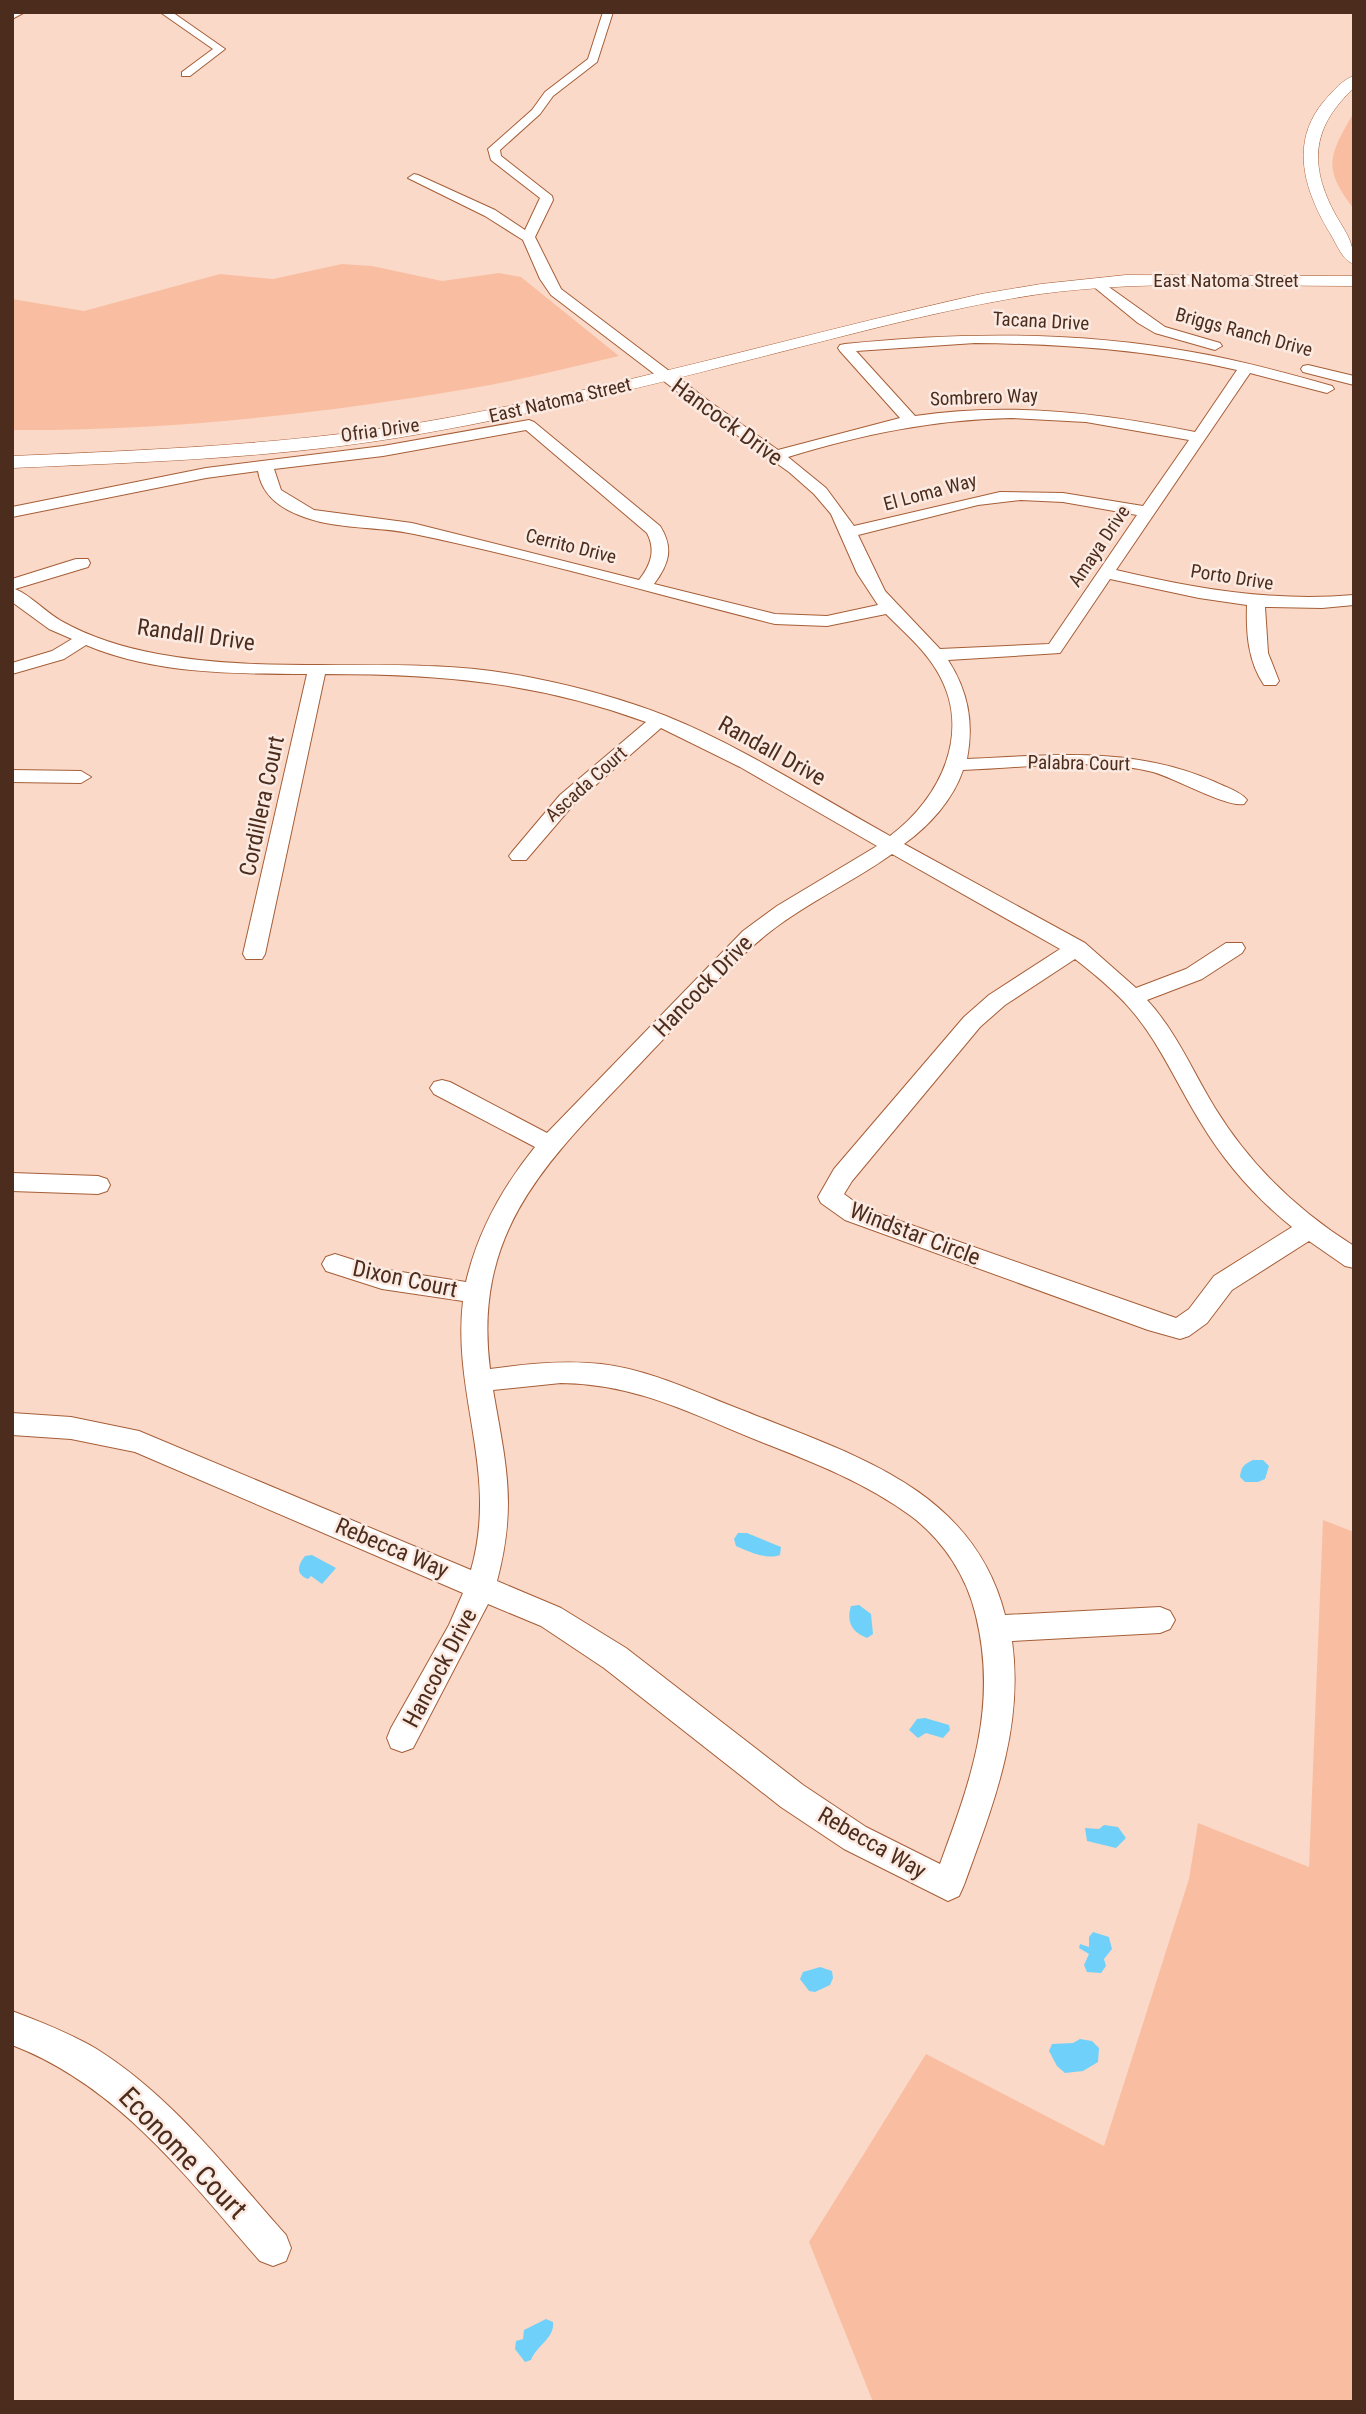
<svg xmlns="http://www.w3.org/2000/svg" width="1366" height="2414" font-family="'Roboto Condensed',sans-serif">
<style>
.green{fill:#f9bea1}
.water{fill:#6fd1fa}
.lines{fill:none;stroke-linecap:round;stroke-linejoin:round}
.minor-casing{stroke:#a65e37;stroke-width:2}
.major-casing{stroke:#a65e37;stroke-width:1}
.minor{fill:#fff;fill-rule:evenodd}
.major{fill:#fff;fill-rule:evenodd}
.labels{text-anchor:middle;dominant-baseline:central;stroke-width:5;stroke-linejoin:round;paint-order:stroke}
.far-street-label{font-size:19px;fill:#4c2c1c;stroke:#fbeae2}
.street-label{font-size:23px;fill:#4c2c1c;stroke:#fbeae2}
.near-street-label{font-size:28px;fill:#4c2c1c;stroke:#fbeae2}
</style>
<rect width="100%" height="100%" fill="#fad9c8"/>
<g class="green">
<path d="M1354 112V209C1321 166 1330 155 1354 112Z"/>
<path d="M342 264 372 266 442 281 499 273 521 277 619 356C571 367 522 380 473 388 321 414 167 431 12 430V299L84 311 220 274 273 279Z"/>
<polygon points="1323,1520 1354,1532 1354,2402 873,2402 809,2242 926,2054 1104,2146 1189,1879 1198,1823 1309,1867"/>
</g>
<g class="water">
<path d="M1253 1460H1263L1269 1466 1265 1479 1258 1482H1245L1240 1477C1241 1467 1244 1464 1253 1460Z"/>
<path d="M738 1533H747L781 1547 780 1555C766 1560 750 1552 736 1546L734 1539Z"/>
<path d="M312 1555 336 1568 322 1584 311 1576 308 1579C295 1574 298 1565 305 1556Z"/>
<path d="M859 1605 871 1614 873 1634 867 1638C852 1632 846 1622 851 1606Z"/>
<polygon points="925,1718 949,1725 950,1730 943,1738 926,1733 918,1738 909,1730 917,1719"/>
<polygon points="1104,1825 1118,1827 1126,1838 1116,1848 1087,1841 1085,1828 1099,1829"/>
<polygon points="1093,1932 1109,1937 1112,1949 1104,1959 1106,1966 1101,1973 1087,1972 1084,1965 1089,1954 1079,1948 1080,1944 1089,1947 1089,1937"/>
<polygon points="820,1967 832,1971 833,1978 830,1985 815,1992 809,1991 800,1979 803,1972"/>
<polygon points="1080,2039 1092,2041 1099,2048 1098,2062 1083,2071 1065,2073 1057,2066 1049,2051 1052,2044 1073,2043"/>
<path d="M546 2319 553 2322C555 2338 537 2345 531 2360L525 2362 515 2349 516 2341 523 2339 524 2330Z"/>
</g>
<g class="lines">
<g class="minor-casing">
<g id="minor">
<polygon points="12,12 25,12 12,19"/>
<polygon points="160,12 172,12 225,49 190,76 182,76 182,72 213,49"/>
<path d="M603 12H613L597 62 553 96 540 114 500 150 501 156 552 196 553 200 535 237 561 289 710 402 778 450 900 418 840 351 838 348 840 345 845 344C961 332 1077 331 1192 352 1239 360 1286 373 1332 386L1334 389 1327 393 1250 373 1116 570C1196 589 1272 602 1354 595V605L1322 608 1265 607 1268 653 1279 681 1276 685H1264C1248 661 1246 633 1247 605L1199 598 1110 579 1060 653 948 660C968 691 974 722 967 759 1053 755 1134 746 1215 782 1225 787 1240 791 1247 800L1244 804C1227 808 1175 778 1153 772 1092 757 1025 768 963 770 953 800 929 826 904 844L1085 943 1136 988 1186 969 1226 943H1242L1245 948 1242 953 1202 979 1147 1000C1176 1031 1193 1072 1215 1108 1250 1165 1298 1211 1354 1246V1268L1345 1266 1309 1241 1232 1290 1207 1323 1189 1336 1180 1339 1148 1330 845 1220 821 1203 818 1197 834 1169 964 1017 989 995 1060 949 892 854C853 882 808 902 771 931 726 966 690 1012 651 1052 559 1151 471 1221 490 1369 527 1364 564 1360 601 1364 652 1370 699 1394 747 1412 854 1455 973 1489 1005 1615L1160 1607 1170 1611 1175 1620 1170 1629 1160 1633 1012 1641C1024 1728 993 1805 964 1885L959 1896 948 1901 844 1849 781 1807 604 1668 541 1626 488 1604 413 1748 402 1752 391 1748 387 1738 391 1728 449 1625 463 1593 135 1452 71 1439 12 1435V1413L71 1417 139 1431 471 1570C499 1472 452 1396 463 1301L382 1289 326 1271 322 1264 326 1257 335 1254 382 1269 466 1282C478 1231 502 1188 535 1147L434 1094 430 1088 434 1082 442 1080 450 1082 547 1133 743 931 777 906 877 846 740 767 661 728 574 804 526 860H512L509 856 512 852 560 795 646 722C536 682 441 674 325 674L265 954 262 959H246L243 954 307 674C235 674 154 674 86 645L64 659 12 674V663L52 651 72 639 49 629 12 602V579L76 559H88L90 563 88 567 15 589C32 596 46 613 63 622 92 638 125 648 158 654 281 677 408 652 533 678 578 687 623 699 666 716 743 747 816 795 890 836 941 798 973 731 937 671 924 649 904 632 886 614L827 626 775 624C655 594 535 559 414 534 379 526 339 530 304 517 281 509 262 496 258 471L206 478 12 517V507L206 468 383 446 529 420 534 422 660 526C674 548 669 564 654 584L775 614 827 616 878 605 857 573 831 514 814 494 789 472 699 408 551 295 540 279 523 240 485 216 408 178 414 174 418 175 495 210 525 230 540 198 491 160 488 149 532 110 545 92 588 59ZM975 343C1064 344 1151 350 1237 370L1195 432C1102 413 1009 402 915 416L856 351ZM1011 418 1086 422 1189 440 1143 506 1063 493 1000 492 854 526 826 488 788 457C864 434 931 420 1011 418ZM526 430 647 533C656 550 651 565 639 580L412 523 314 510 281 490 274 469 383 456ZM1021 500 1063 502 1137 515 1049 644 940 649 885 591 858 535 978 505ZM1075 959C1097 976 1120 995 1137 1017 1163 1050 1179 1088 1201 1123 1225 1163 1256 1198 1292 1227L1214 1276 1189 1309 1176 1318 863 1208 844 1194 852 1181 980 1027 1005 1005ZM561 1383C638 1384 694 1415 764 1443 815 1463 866 1483 911 1516 944 1541 967 1577 976 1616 998 1707 971 1780 940 1864L866 1827 803 1785 626 1648 561 1608 497 1581C517 1505 506 1465 493 1390Z"/>
<polygon points="1099,280 1165,327 1220,343 1222,346 1215,350 1155,333 1138,323 1094,287 1092,284"/>
<polygon points="1308,365 1354,376 1354,385 1303,372 1301,369 1303,366"/>
<polygon points="12,770 81,771 91,777 81,783 12,782"/>
<polygon points="12,1173 98,1176 107,1179 110,1185 107,1191 98,1194 12,1191"/>
<path d="M12 2011C41 2022 69 2033 95 2048 171 2095 227 2169 286 2235L291 2248 286 2261 273 2266 260 2261C187 2178 119 2086 12 2045Z"/>
</g>
</g>
<g class="major-casing">
<g id="major">
<path d="M1354 76V88C1314 125 1308 161 1333 210 1344 231 1354 239 1354 264 1343 261 1337 245 1331 235 1305 192 1288 143 1325 100 1333 91 1343 79 1354 76Z"/>
<path d="M1126 275 1354 276V286C1249 286 1144 280 1040 294 959 306 879 327 800 347 674 379 548 412 420 434 286 458 149 462 12 468V456C148 450 284 445 418 423 608 391 794 336 981 294L1041 284Z"/>
</g>
</g>
<use href="#minor" class="minor"/>
<use href="#major" class="major"/>
</g>
<g class="labels">
<g class="far-street-label">
<text x="1226" y="280">East Natoma Street</text>
<text transform="translate(1041 321) rotate(3)">Tacana Drive</text>
<text transform="translate(1244 332) rotate(15)">Briggs Ranch Drive</text>
<text transform="translate(984 397) rotate(-2)">Sombrero Way</text>
<text transform="translate(560 400) rotate(-13)">East Natoma Street</text>
<text transform="translate(380 430) rotate(-8)">Ofria Drive</text>
<text transform="translate(930 492) rotate(-15)">El Loma Way</text>
<text transform="translate(571 546) rotate(14)">Cerrito Drive</text>
<text transform="translate(1099 546) rotate(-56)">Amaya Drive</text>
<text transform="translate(1232 577) rotate(9)">Porto Drive</text>
<text transform="translate(1079 763) rotate(1)">Palabra Court</text>
<text transform="translate(586 784) rotate(-42)">Ascada Court</text>
</g>
<g class="street-label">
<text transform="translate(727 422) rotate(36)">Hancock Drive</text>
<text transform="translate(196 635) rotate(8)">Randall Drive</text>
<text transform="translate(772 751) rotate(29)">Randall Drive</text>
<text transform="translate(262 806) rotate(-78)">Cordillera Court</text>
<text transform="translate(703 986) rotate(-46)">Hancock Drive</text>
<text transform="translate(915 1234) rotate(21)">Windstar Circle</text>
<text transform="translate(405 1279) rotate(12)">Dixon Court</text>
<text transform="translate(392 1548) rotate(23)">Rebecca Way</text>
<text transform="translate(440 1668) rotate(-62)">Hancock Drive</text>
<text transform="translate(872 1843) rotate(30)">Rebecca Way</text>
</g>
<g class="near-street-label">
<text transform="translate(183 2153) rotate(46)">Econome Court</text>
</g>
</g>
<rect width="1366" height="2414" fill="none" stroke="#4c2c1c" stroke-width="28"/>
</svg>
